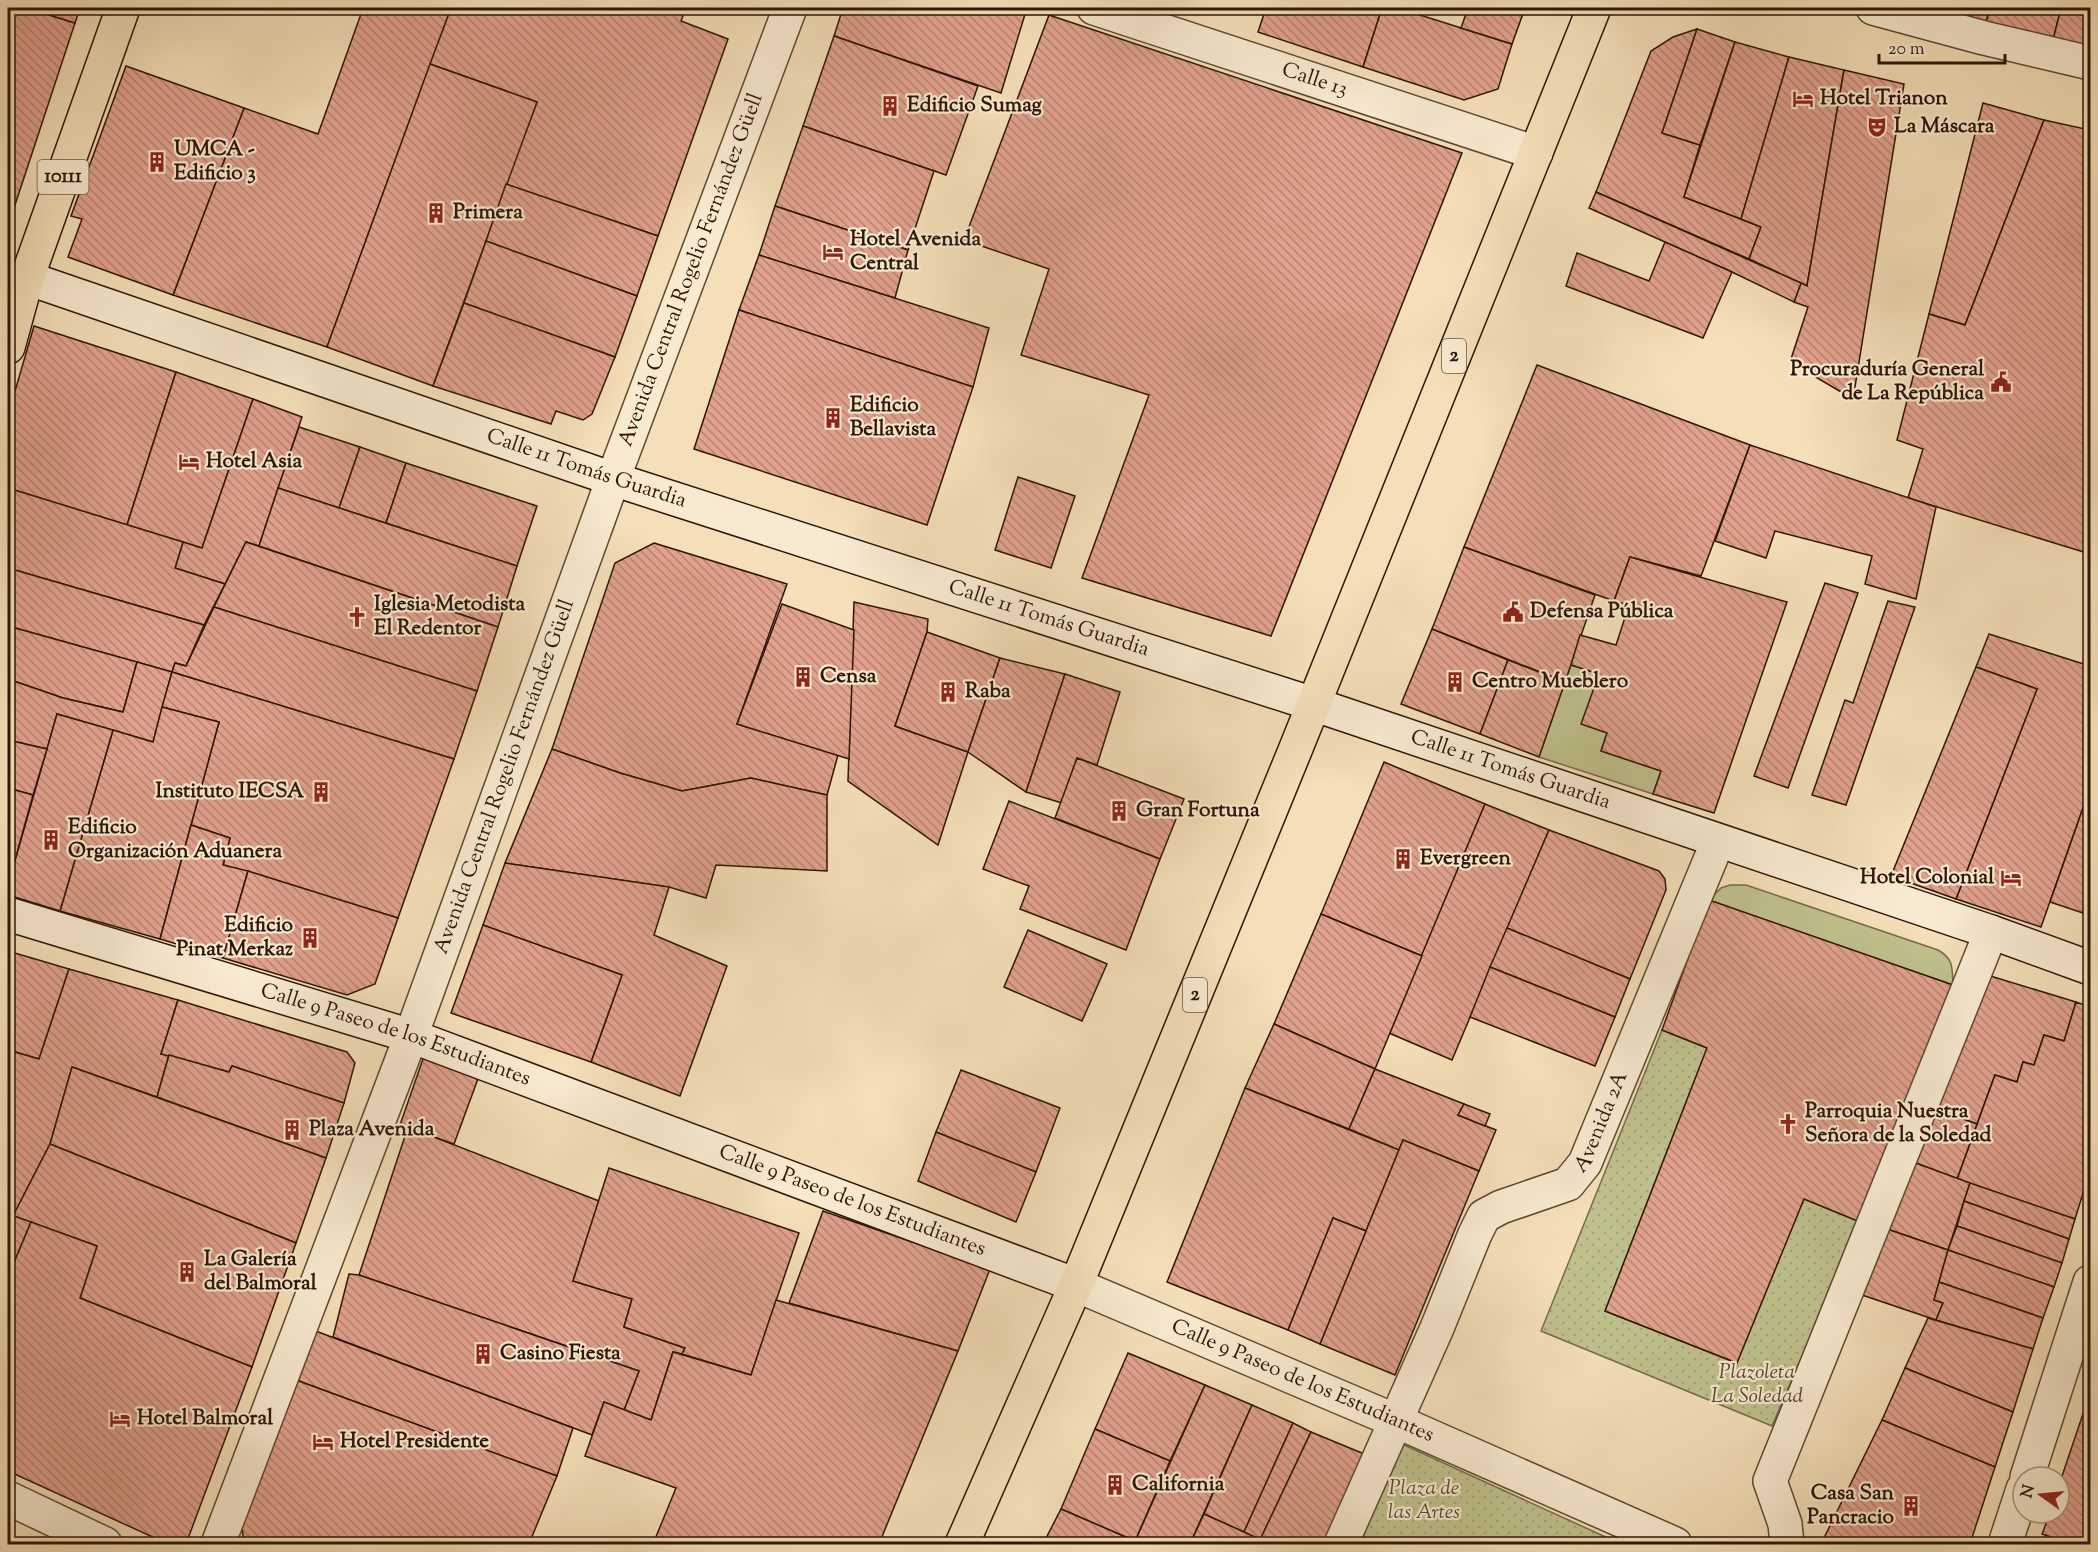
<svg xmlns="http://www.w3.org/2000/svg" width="2098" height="1552" font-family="'Sorts Mill Goudy',serif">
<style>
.green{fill:#bfc18d;stroke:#766c4a;stroke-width:1.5}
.park{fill:url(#park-dots);stroke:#766c4a;stroke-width:1.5}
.building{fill:url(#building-back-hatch);stroke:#2c1608;stroke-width:1.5}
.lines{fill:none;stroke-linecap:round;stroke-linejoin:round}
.street-casing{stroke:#5e4834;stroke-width:36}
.secondary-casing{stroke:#2c1608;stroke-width:36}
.highway-casing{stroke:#2c1608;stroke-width:36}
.street{stroke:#f8ead1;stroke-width:33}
.secondary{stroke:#f8ead1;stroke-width:33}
.highway{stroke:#f4dfb8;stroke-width:33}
.labels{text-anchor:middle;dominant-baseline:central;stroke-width:4.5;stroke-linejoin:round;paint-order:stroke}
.shield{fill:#f8ead1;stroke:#695644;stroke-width:1.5}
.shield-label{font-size:20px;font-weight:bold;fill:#2c1608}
.street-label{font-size:21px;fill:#2c1608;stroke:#f8ead1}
.poi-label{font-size:21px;font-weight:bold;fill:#2c1608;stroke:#f8ead1;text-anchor:start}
.park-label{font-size:21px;font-style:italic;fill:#584930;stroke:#f8ead1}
</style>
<defs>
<pattern id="park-dots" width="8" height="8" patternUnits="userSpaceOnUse" patternTransform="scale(1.5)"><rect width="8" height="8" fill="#bfc18d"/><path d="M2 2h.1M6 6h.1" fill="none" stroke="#a4a578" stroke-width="1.8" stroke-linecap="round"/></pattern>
<pattern id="building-back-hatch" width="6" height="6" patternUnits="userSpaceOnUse" patternTransform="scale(1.5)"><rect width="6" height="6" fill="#e1a18d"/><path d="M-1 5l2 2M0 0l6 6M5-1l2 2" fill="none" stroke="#b78271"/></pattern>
</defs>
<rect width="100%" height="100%" fill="#f4dfb8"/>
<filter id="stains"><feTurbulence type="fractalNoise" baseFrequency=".00333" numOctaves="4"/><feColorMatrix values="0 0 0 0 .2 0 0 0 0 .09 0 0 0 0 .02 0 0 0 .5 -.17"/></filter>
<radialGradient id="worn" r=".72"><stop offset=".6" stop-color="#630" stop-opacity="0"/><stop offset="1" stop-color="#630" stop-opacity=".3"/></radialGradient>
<g class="green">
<polygon points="1571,665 1599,674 1607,733 1601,751 1661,771 1653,794 1539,757"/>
<path d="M1730 885H1746L1938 950C1954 959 1952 968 1953 985L1709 900 1721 888Z"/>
</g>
<g class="park">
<polygon points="1662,1030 1707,1048 1605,1311 1736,1363 1804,1199 1860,1222 1772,1426 1541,1331"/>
<polygon points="1402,1444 1621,1544 1357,1544"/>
</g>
<g class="building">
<polygon points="8,8 27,8 75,23 12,214 8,217"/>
<polygon points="27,8 80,8 75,23"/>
<polygon points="341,8 451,8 327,347 173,295 244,108 318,134 361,14"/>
<polygon points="451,8 686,8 681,21 728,39 658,236 506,184 537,102 430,64"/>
<polygon points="843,8 1015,8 1026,11 1001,93 834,36"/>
<polygon points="1266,8 1382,8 1363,67 1258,32"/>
<polygon points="1382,8 1398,8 1512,44 1498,89 1464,100 1363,67"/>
<polygon points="1468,8 1525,8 1512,44 1461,28"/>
<polygon points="1946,8 1990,8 1986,23 1944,12"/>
<polygon points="1990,8 2061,8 2053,40 1986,23"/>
<polygon points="2061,8 2090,8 2090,50 2053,40"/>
<polygon points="1049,15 1462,153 1271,636 1082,578 1149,395 1021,355 1049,269 964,240"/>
<polygon points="1697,29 1662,133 1700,145 1684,197 1761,227 1749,259 1596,192 1651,51 1673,37"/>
<polygon points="1697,29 1735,42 1700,145 1662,133"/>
<polygon points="834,36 978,86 946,175 803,126"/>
<polygon points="1735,42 1789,57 1741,219 1684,197"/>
<polygon points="1789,57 1844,70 1807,286 1749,259 1761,227 1741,219"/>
<polygon points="430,64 537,102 433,386 327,347"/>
<polygon points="126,66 244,108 173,295 68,257 82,219 71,216"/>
<polygon points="1844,70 1904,84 1853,399 1790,362 1808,307 1794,302 1801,283 1807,286"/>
<polygon points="1983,103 2044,120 1965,325 1929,314"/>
<polygon points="2044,120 2090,130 2090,554 1908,498 1923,449 1897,440 1929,314 1965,325"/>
<polygon points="803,126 934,171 908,250 775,206"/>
<polygon points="506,184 658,236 637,296 486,241"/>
<polygon points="1596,192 1801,283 1794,302 1732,272 1589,208"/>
<polygon points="775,206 908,250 895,298 759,255"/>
<polygon points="486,241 637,296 615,357 464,303"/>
<polygon points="1665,242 1732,272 1703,338 1566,286 1577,253 1649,281"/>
<polygon points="759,255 989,328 973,387 739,310"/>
<polygon points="464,303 615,357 592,414 583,420 556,411 551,424 433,386"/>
<polygon points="739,310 973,387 927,525 694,449"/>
<polygon points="34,326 176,372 127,525 8,488 8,415"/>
<polygon points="1537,365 1750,445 1701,576 1630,557 1614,601 1464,547"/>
<polygon points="176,372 253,399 202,548 127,525"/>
<polygon points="253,399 302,417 259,546 246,542 225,584 175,568 183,542 202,548"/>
<polygon points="299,427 360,447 339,508 278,488"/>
<polygon points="1750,445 1936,507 1916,599 1865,584 1872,556 1775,531 1766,558 1715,541"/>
<polygon points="360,447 406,463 386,523 339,508"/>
<polygon points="406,463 537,506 517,566 386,523"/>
<polygon points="1018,477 1075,496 1051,568 995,550"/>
<polygon points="8,488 183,542 175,568 225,584 204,625 8,568"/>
<polygon points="278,488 517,566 498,627 259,546"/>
<polygon points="246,542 498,627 477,691 214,607"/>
<polygon points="654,543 787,584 737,724 838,755 827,795 751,778 682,791 620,773 552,749 615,563"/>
<polygon points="1464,547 1595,595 1565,682 1432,629"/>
<polygon points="1630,557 1787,602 1714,813 1653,794 1661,771 1601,751 1607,733 1581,724 1599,674 1571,665 1580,635 1616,645 1629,605 1614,601"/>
<polygon points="8,568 204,625 186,666 175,663 172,672 8,626"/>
<polygon points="1825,583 1858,593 1788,788 1754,776"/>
<polygon points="1888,601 1915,607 1846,805 1812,795 1845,700 1853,703"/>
<polygon points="854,602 928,619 927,632 895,726 968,752 938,845 848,781"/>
<polygon points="782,604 854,630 849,759 737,724"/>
<polygon points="214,607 477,691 454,759 172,672 175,663 186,666"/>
<polygon points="8,626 137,662 123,712 63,698 8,679"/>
<polygon points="1432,629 1508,660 1480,734 1401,704"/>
<polygon points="927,632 1000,658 968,752 895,726"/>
<polygon points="1989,634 2090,666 2090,788 2041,927 1956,899 2037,689 1976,667"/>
<polygon points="1000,658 1065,674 1026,792 968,752"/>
<polygon points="1508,660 1565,682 1539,757 1480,734"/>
<polygon points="137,662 172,672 153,742 57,714 47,749 8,740 8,679 63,698 123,712"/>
<polygon points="1976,667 2037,689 1956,899 1891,876"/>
<polygon points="172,672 454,759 398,918 223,865 230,838 191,825 219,722 162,707"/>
<polygon points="1065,674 1120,692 1097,765 1077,758 1062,803 1026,792"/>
<polygon points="162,707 219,722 160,939 60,911 113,730 153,742"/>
<polygon points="57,714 113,730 60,911 8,895 8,885"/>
<polygon points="8,740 47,749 33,795 8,788"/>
<polygon points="552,749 620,773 682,791 751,778 827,795 827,871 716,865 706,898 669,887 505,863"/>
<polygon points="1077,758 1184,799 1160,859 1055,818"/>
<polygon points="1384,762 1485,804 1422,956 1321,914"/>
<polygon points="8,788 33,795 8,885"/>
<polygon points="2090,788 2090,892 2083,913 2050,902"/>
<polygon points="1009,801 1160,859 1126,950 1020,909 1029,886 983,869"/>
<polygon points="1485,804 1549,830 1452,1060 1389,1033"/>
<polygon points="191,825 230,838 223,865 248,871 223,958 160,939"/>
<polygon points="1549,830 1659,871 1665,879 1666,890 1630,979 1507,928"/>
<polygon points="505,863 669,887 654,935 727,966 680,1096 591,1062 622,975 483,925"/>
<polygon points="248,871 398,918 375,984 347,995 223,958"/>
<polygon points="1709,900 1953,985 1860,1222 1804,1199 1737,1363 1605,1311 1707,1048 1662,1030"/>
<polygon points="1321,914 1422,956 1375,1069 1274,1024"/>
<polygon points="483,925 622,975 591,1062 451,1013"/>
<polygon points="1507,928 1630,979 1615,1017 1490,967"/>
<polygon points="1028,930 1107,964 1082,1021 1004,987"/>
<polygon points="8,951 69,969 39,1059 15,1052 8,1081"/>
<polygon points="1490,967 1615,1017 1595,1066 1470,1017"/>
<polygon points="69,969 178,1000 161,1054 169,1055 157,1097 72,1067 50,1144 13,1216 8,1214 8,1081 15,1052 39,1059"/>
<polygon points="1987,975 2076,1002 2064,1041 2044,1035 2034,1065 2023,1062 2017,1082 1995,1075 1977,1124 1933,1108"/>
<polygon points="178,1000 347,1052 355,1063 344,1103 232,1066 229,1072 161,1054"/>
<polygon points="2076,1002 2090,1007 2090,1171 2075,1219 1957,1179 1995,1075 2017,1082 2023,1062 2034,1065 2044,1035 2064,1041"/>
<polygon points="1274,1024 1375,1069 1349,1129 1245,1088"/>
<polygon points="169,1055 229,1072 232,1066 344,1103 326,1158 157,1097"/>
<polygon points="424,1056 479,1076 454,1144 400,1125"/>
<polygon points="72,1067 326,1158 296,1243 50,1144"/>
<polygon points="1375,1069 1464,1104 1458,1115 1496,1130 1479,1171 1403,1140 1399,1150 1349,1129"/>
<polygon points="961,1070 1060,1108 1036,1172 936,1132"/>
<polygon points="1245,1088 1399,1150 1366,1231 1333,1218 1288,1330 1167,1282"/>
<polygon points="1464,1104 1490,1114 1485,1126 1458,1115"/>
<polygon points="1933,1108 1977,1124 1957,1179 1913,1162"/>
<polygon points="408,1127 599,1201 573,1281 632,1299 624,1327 685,1348 682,1354 673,1352 651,1420 624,1410 639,1371 359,1275"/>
<polygon points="936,1132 1036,1172 1016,1222 918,1181"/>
<polygon points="1403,1140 1479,1171 1395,1375 1320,1344"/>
<polygon points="50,1144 296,1243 252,1367 80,1298 97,1246 13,1216"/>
<polygon points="1913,1162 1970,1183 1948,1250 1887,1229"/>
<polygon points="609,1168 799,1233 751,1375 682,1354 685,1348 624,1327 632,1299 573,1281"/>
<polygon points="1970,1183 2075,1219 2069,1239 1964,1201"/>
<polygon points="1964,1201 2069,1239 2062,1263 1957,1226"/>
<polygon points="823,1211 990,1269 958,1351 789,1303"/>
<polygon points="8,1214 31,1222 8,1277"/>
<polygon points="1333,1218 1366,1231 1320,1344 1288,1330"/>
<polygon points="31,1222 97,1246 80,1298 252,1367 186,1544 168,1544 8,1471 8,1277"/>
<polygon points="1957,1226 2062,1263 2054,1287 1948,1250"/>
<polygon points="1887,1229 1948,1250 1934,1300 1943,1303 1936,1320 1862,1295"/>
<polygon points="1948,1250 2054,1287 2043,1318 1939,1282"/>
<polygon points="349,1274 359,1275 639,1371 624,1410 604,1402 592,1435 333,1337"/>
<polygon points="1939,1282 2043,1318 2033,1349 1936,1320 1943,1303 1934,1300"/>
<polygon points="776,1300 958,1351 879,1544 653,1544 676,1488 585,1456 604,1402 651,1420 673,1352 751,1375"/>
<polygon points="1928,1318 2033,1349 2013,1412 1905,1368"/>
<polygon points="313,1330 573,1428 557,1476 296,1380"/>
<polygon points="1128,1353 1205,1385 1170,1461 1095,1429"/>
<polygon points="1905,1368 2013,1412 1995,1467 1882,1420"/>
<polygon points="296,1380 557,1476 531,1539 543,1544 244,1544 241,1518"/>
<polygon points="1205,1385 1252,1405 1190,1544 1143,1544 1135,1541"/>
<polygon points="2090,1393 2090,1544 2072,1544 2042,1534 2050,1513 2059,1513 2059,1485"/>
<polygon points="1252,1405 1293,1423 1244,1532 1204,1514"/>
<polygon points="1882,1420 1995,1467 1970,1544 1821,1544"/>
<polygon points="1293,1423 1311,1432 1260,1540 1244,1532"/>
<polygon points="1095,1429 1170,1461 1135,1541 1061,1509"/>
<polygon points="1311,1432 1369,1456 1322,1544 1270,1544 1260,1540"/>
<polygon points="1061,1509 1135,1541 1134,1544 1043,1544"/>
<polygon points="1204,1514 1244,1532 1270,1544 1190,1544"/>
</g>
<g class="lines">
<g class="street-casing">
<g id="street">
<path id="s1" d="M1094 8 1536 153"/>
<polyline points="1873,8 1984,38 2090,63"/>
<path id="s2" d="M1076 1285 1396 1421 1675 1544"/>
<polyline points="2027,1477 2090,1282"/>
<polyline points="8,1498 105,1544"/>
<path id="s3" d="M218 1544 411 1036 613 479 790 8"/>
<path id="s4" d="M1341 1544 1437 1328 1475 1234 1484 1216 1501 1207 1568 1184 1585 1163 1718 841"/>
<polyline points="1787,1544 1785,1524 1770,1481 1991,932"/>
<polyline points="2005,1544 2023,1489"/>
</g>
</g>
<g class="secondary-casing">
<g id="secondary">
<path id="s5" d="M27 278 613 479 1313 704 1991 932 2090 968"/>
<path id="s6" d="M8 914 411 1036 1076 1285"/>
</g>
</g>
<g class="highway-casing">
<g id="highway">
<polyline points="8,347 27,278 123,8"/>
<polyline points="962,1544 1076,1285 1296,748 1594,8"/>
</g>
</g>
<use href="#street" class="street"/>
<use href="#secondary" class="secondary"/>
<use href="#highway" class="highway"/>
</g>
<defs>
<g id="hotel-bare" transform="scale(1.62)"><path d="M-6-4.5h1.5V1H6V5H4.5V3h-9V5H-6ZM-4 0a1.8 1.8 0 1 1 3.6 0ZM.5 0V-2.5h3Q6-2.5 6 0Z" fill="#8f2418" stroke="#f8ead1" stroke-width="2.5" paint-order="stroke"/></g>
<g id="building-bare" transform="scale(1.62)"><path d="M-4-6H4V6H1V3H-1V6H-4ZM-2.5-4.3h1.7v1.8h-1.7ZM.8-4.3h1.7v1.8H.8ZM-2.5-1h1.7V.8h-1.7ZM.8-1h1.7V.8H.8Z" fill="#8f2418" stroke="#f8ead1" stroke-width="2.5" paint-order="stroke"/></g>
<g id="theatre-bare" transform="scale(1.62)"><path d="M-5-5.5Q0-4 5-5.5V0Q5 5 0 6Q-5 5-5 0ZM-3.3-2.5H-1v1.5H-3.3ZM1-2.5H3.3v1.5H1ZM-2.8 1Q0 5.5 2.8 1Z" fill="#8f2418" stroke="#f8ead1" stroke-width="2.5" paint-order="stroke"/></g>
<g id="civic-bare" transform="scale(1.62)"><path d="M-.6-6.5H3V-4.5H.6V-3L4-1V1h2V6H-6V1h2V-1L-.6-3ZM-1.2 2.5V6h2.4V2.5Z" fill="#8f2418" stroke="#f8ead1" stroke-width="2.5" paint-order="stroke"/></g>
<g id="church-bare" transform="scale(1.62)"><path d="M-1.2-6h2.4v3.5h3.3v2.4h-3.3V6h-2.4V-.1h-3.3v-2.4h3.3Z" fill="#8f2418" stroke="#f8ead1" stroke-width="2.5" paint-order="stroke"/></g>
</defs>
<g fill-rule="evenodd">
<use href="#hotel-bare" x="1803" y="99"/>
<use href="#building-bare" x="890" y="106"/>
<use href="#theatre-bare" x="1877" y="127"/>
<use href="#building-bare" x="157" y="162"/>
<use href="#building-bare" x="436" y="213"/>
<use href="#hotel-bare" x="833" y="252"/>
<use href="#civic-bare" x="2001" y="382"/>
<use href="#building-bare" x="833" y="418"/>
<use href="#hotel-bare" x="189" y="462"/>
<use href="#civic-bare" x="1513" y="612"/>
<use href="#church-bare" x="357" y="617"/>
<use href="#building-bare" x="803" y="677"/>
<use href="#building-bare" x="1455" y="682"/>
<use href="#building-bare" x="948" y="692"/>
<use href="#building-bare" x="321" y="792"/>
<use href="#building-bare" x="1119" y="811"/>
<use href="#building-bare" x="51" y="840"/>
<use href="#building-bare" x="1403" y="859"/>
<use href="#hotel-bare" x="2011" y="878"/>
<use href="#building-bare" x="310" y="938"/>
<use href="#church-bare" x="1788" y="1124"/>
<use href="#building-bare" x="292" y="1130"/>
<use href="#building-bare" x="187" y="1272"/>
<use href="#building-bare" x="483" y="1354"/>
<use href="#hotel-bare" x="120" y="1419"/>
<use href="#hotel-bare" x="323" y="1442"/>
<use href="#building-bare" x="1115" y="1485"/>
<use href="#building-bare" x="1911" y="1506"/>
</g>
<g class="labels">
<g class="shield">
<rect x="37.5" y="160" width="51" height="34" rx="4.5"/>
<rect x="1442" y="339" width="24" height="34" rx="4.5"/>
<rect x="1183" y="978" width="24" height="34" rx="4.5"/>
</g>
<g class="shield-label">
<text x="63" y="177">10111</text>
<text x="1454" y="356">2</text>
<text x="1195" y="995">2</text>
</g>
<g class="street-label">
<text stroke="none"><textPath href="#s1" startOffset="232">Calle 13</textPath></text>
<text stroke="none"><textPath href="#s3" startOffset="1359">Avenida Central Rogelio Fernández Güell</textPath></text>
<text stroke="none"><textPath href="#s5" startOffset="591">Calle 11 Tomás Guardia</textPath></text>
<text stroke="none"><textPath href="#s5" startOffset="1077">Calle 11 Tomás Guardia</textPath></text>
<text stroke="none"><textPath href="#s5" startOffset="1563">Calle 11 Tomás Guardia</textPath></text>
<text stroke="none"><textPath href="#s3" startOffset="819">Avenida Central Rogelio Fernández Güell</textPath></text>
<text stroke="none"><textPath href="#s6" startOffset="406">Calle 9 Paseo de los Estudiantes</textPath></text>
<text stroke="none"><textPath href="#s4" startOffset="519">Avenida 2A</textPath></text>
<text stroke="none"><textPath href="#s6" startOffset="892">Calle 9 Paseo de los Estudiantes</textPath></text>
<text stroke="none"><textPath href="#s2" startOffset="246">Calle 9 Paseo de los Estudiantes</textPath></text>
</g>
<g class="poi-label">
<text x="1820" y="99">Hotel Trianon</text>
<text x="907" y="106">Edificio Sumag</text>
<text x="1894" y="127">La Máscara</text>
<text x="174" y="150">UMCA -<tspan x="174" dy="24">Edificio 3</tspan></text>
<text x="453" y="213">Primera</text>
<text x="850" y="240">Hotel Avenida<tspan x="850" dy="24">Central</tspan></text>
<text x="1984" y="370" text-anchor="end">Procuraduría General<tspan x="1984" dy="24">de La República</tspan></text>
<text x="850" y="406">Edificio<tspan x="850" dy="24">Bellavista</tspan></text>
<text x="206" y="462">Hotel Asia</text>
<text x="374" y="605">Iglesia Metodista<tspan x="374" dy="24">El Redentor</tspan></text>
<text x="1530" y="612">Defensa Pública</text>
<text x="820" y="677">Censa</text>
<text x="1472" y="682">Centro Mueblero</text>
<text x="965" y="692">Raba</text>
<text x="304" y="792" text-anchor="end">Instituto IECSA</text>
<text x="1136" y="811">Gran Fortuna</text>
<text x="68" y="828">Edificio<tspan x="68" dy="24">Organización Aduanera</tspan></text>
<text x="1420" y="859">Evergreen</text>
<text x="1994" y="878" text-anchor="end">Hotel Colonial</text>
<text x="293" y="926" text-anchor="end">Edificio<tspan x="293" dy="24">Pinat Merkaz</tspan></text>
<text x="1805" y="1112">Parroquia Nuestra<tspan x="1805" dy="24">Señora de la Soledad</tspan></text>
<text x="309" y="1130">Plaza Avenida</text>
<text x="204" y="1260">La Galería<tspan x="204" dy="24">del Balmoral</tspan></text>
<text x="500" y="1354">Casino Fiesta</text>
<text x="137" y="1419">Hotel Balmoral</text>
<text x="340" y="1442">Hotel Presidente</text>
<text x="1132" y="1485">California</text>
<text x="1894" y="1494" text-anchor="end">Casa San<tspan x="1894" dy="24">Pancracio</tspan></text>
</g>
<g class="park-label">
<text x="1757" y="1373">Plazoleta<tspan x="1757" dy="24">La Soledad</tspan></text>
<text x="1424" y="1489">Plaza de<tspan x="1424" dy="24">las Artes</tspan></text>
</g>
</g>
<rect width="2098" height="1552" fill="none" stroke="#f4dfb8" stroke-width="30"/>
<rect x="9" y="9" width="2080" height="1534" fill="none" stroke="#2c1608" stroke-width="3"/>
<rect x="15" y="15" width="2068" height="1522" fill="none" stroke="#2c1608" stroke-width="1.5"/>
<g transform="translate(2041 1495) rotate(285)"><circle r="28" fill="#f8ead1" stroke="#a69581" stroke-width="1.5"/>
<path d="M0-4.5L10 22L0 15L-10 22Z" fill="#8f2418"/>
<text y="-9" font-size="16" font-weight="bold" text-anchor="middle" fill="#2c1608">N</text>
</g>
<path d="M1879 54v9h126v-9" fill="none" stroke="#2c1608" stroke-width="3"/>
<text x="1888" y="54" font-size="18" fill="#2c1608" stroke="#f8ead1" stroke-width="4.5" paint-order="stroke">20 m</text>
<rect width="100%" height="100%" filter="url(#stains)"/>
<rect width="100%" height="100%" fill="url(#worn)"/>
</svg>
